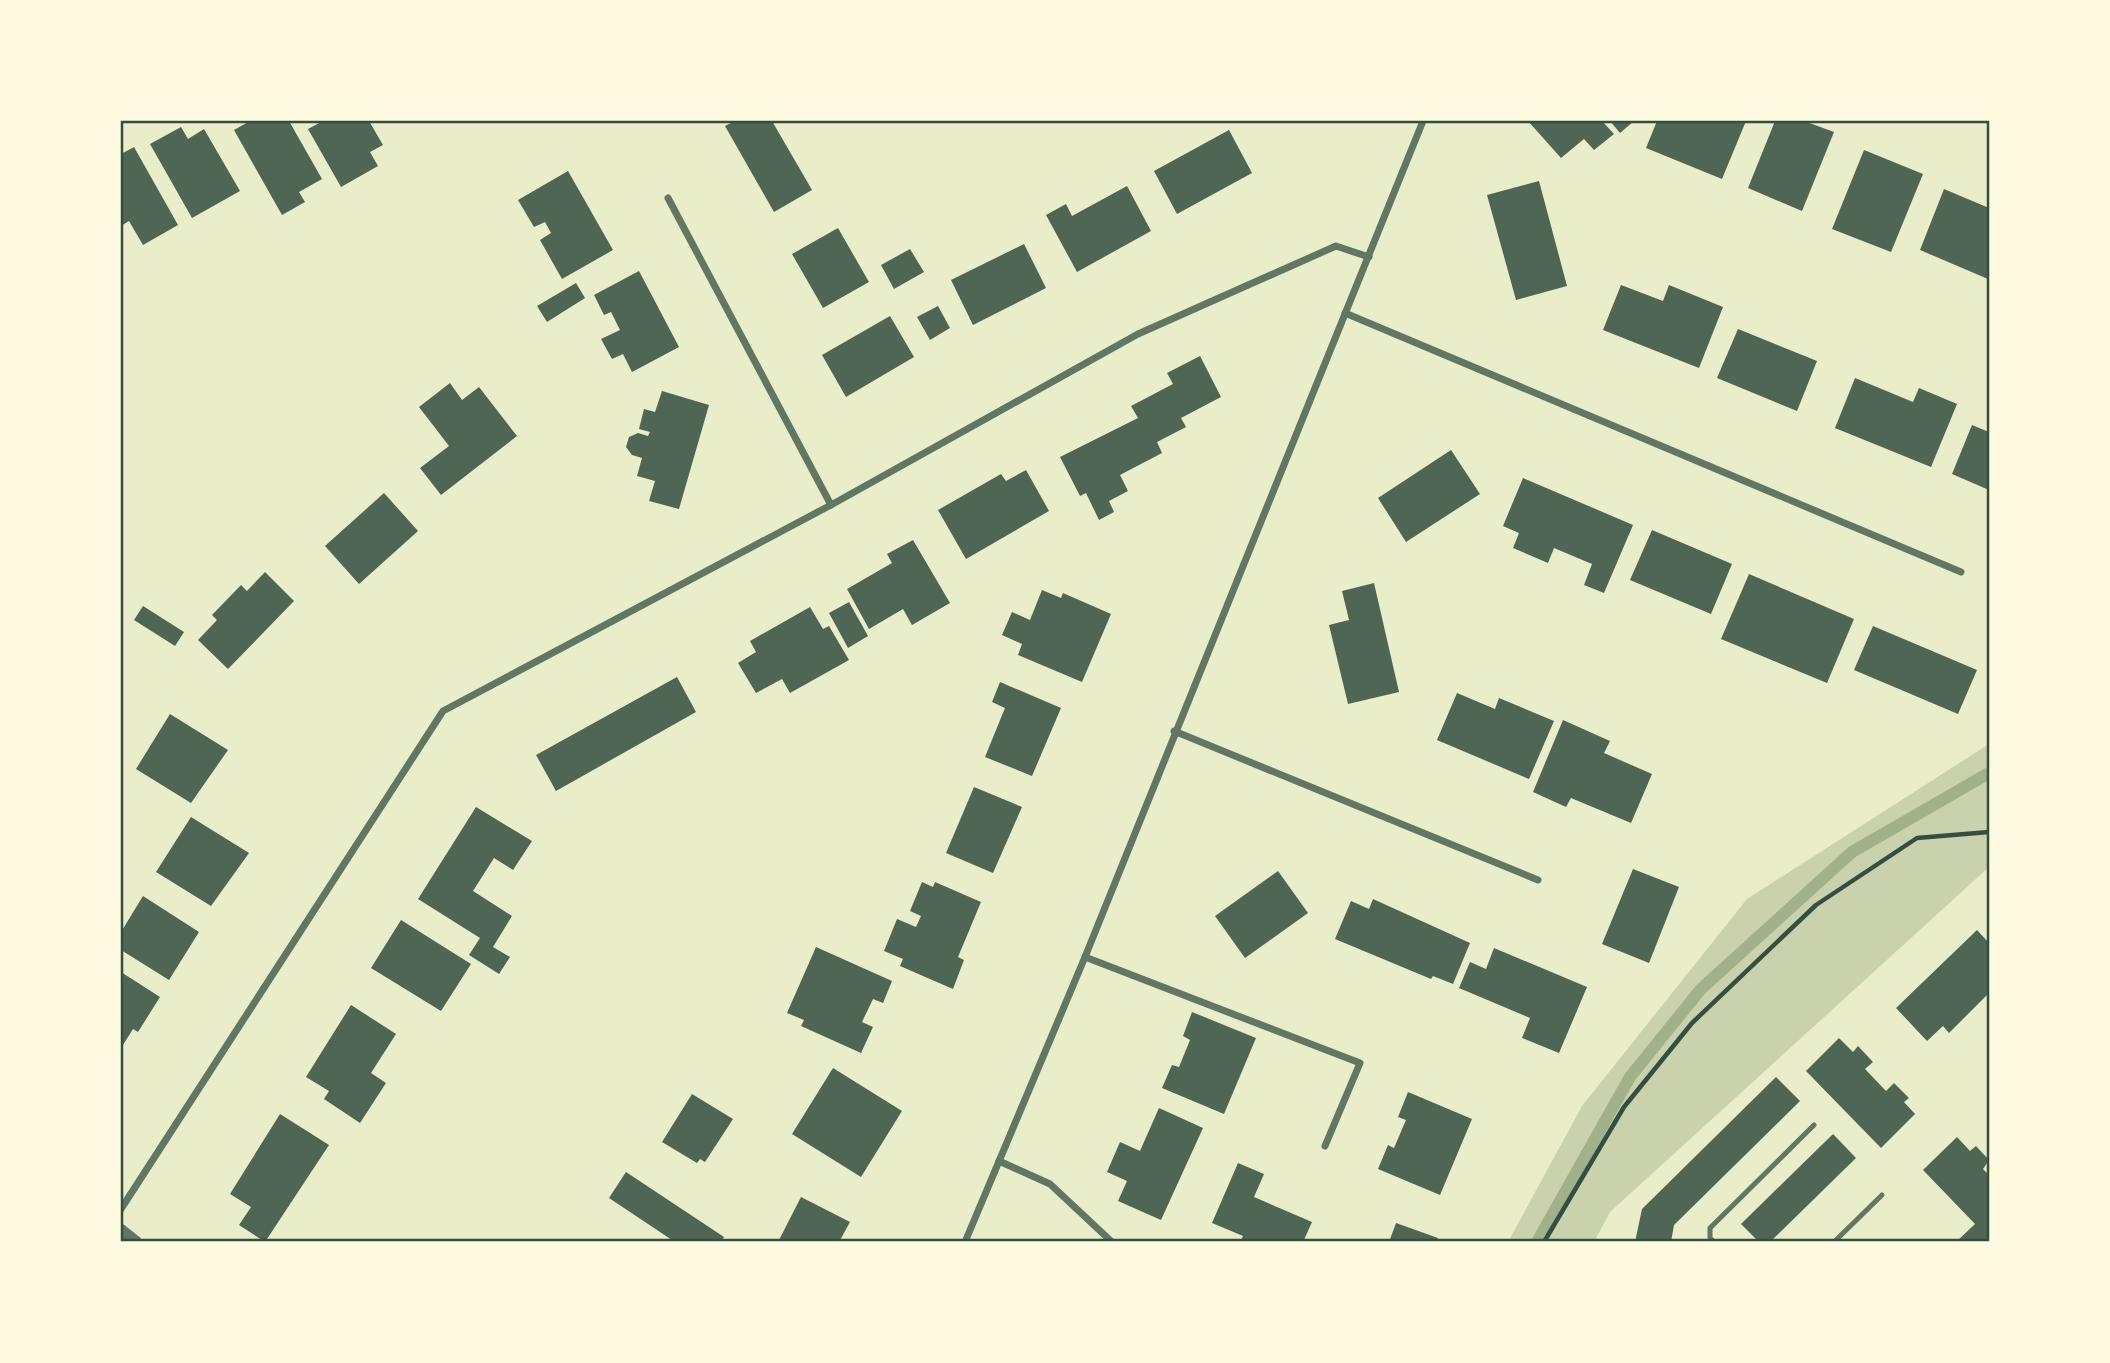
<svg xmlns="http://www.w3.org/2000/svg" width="2110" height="1363" font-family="Lato,sans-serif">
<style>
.green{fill:#cad2ad}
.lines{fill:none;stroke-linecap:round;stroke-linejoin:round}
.stream{stroke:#a3b18a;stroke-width:12}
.building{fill:#4f6655}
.path{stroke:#344e41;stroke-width:4.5}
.service{stroke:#617663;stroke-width:5}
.minor{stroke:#617663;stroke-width:7}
.tertiary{stroke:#617663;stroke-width:12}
.neatline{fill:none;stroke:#344e41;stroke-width:2.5}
</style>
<rect width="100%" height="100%" fill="#e9edc9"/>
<polygon class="green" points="1989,744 1989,867 1610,1212 1594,1242 1508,1242 1582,1106 1747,899"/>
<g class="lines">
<polyline class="stream" points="1537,1242 1630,1077 1701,989 1852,852 1989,773"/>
</g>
<g class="building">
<polygon points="250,121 289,121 322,179 299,192 305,202 282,215 234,130"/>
<polygon points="323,121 369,121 383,145 370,152 378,166 341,187 308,129"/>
<polygon points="735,121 772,121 812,190 774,212 725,126"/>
<polygon points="1528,121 1602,121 1614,134 1594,150 1584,139 1561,158"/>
<polygon points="1610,121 1634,121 1620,133"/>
<polygon points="1657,121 1679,123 1680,121 1746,121 1722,179 1646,148"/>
<polygon points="1775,121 1804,121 1834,132 1802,211 1748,188"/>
<polygon points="181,127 188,139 204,129 240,191 192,218 150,144"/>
<polygon points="1229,130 1252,173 1177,214 1154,171"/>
<polygon points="134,147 178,225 143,245 129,221 121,226 121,154"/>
<polygon points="1864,150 1923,174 1891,252 1832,229"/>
<polygon points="568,171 613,250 562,279 540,240 551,233 545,222 534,227 518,200"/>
<polygon points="1539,181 1567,286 1516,300 1487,195"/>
<polygon points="1127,186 1151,231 1077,272 1046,215 1066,204 1072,216"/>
<polygon points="1944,189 1989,208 1988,279 1920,250"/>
<polygon points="838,228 869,282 823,308 792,254"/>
<polygon points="1024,244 1046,288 973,325 951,280"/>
<polygon points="910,249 924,272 894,289 881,265"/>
<polygon points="639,271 679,347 632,372 623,354 612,359 601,339 620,330 611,312 604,315 594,295"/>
<polygon points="576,283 585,298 547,322 537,306"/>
<polygon points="1621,285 1663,301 1669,285 1723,307 1699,368 1603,330"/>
<polygon points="938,306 950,328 930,340 917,317"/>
<polygon points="890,316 914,357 846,397 822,355"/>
<polygon points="1738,329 1817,361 1797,411 1717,378"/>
<polygon points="1200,356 1221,397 1181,418 1186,427 1157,442 1162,453 1120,475 1128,491 1109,501 1114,512 1099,520 1086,493 1080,496 1060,457 1138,418 1131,406 1173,384 1167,373"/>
<polygon points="1855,378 1913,402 1919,388 1957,404 1931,467 1835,428"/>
<polygon points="450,383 462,400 479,387 517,436 441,495 420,468 449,446 419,407"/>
<polygon points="662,391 709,405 679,509 649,501 655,481 637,476 642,458 632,455 626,447 629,437 638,433 648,436 650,432 639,429 644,409 655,412"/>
<polygon points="1972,425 1989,432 1989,490 1952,474"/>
<polygon points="1451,450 1480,494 1406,542 1378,498"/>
<polygon points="1026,470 1049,511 966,559 938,510 1001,474 1006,481"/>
<polygon points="1523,478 1633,525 1604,593 1584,585 1592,564 1554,548 1548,563 1513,548 1519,533 1503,526"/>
<polygon points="384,493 418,531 359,584 325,546"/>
<polygon points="1652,530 1732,564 1711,614 1630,580"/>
<polygon points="913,540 950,603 912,625 903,609 869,629 847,589 892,563 887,554"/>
<polygon points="265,572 294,601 228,669 198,640 217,620 212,615 241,585 247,591"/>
<polygon points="1749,574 1854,619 1827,683 1721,639"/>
<polygon points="1374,583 1399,692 1348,704 1329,625 1349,620 1342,591"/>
<polygon points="1042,590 1061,598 1063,593 1111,614 1082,682 1018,655 1022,644 1002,635 1012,612 1030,620"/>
<polygon points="849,602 868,636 848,648 829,613"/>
<polygon points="143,606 184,632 175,646 134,620"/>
<polygon points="810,607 823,629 829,626 849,660 790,693 782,679 756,693 738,663 756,652 750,641"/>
<polygon points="1873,626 1977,670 1958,714 1854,670"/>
<polygon points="677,677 696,712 556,791 536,755"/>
<polygon points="1000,682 1061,708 1032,776 985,757 1005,708 992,702"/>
<polygon points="1457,693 1495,709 1499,698 1554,721 1529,779 1437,740"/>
<polygon points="170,714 228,750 191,803 136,769"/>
<polygon points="1563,720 1610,741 1604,753 1652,774 1631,823 1571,798 1566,807 1533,792"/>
<polygon points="974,787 1022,807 993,873 946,853"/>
<polygon points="476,807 532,841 513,870 494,858 473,891 512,916 493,947 510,957 499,974 469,955 480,938 418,899"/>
<polygon points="191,817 249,853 211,906 156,872"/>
<polygon points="1633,869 1679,887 1649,963 1602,944"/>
<polygon points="1278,871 1308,913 1245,958 1215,916"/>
<polygon points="922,882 933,887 935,882 981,902 958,957 964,960 953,989 900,966 903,959 884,951 897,919 916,927 921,916 910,911"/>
<polygon points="143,896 199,932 169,980 121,950 121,932"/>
<polygon points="1373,899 1470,943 1453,984 1433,976 1431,979 1335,939 1351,901 1369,909"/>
<polygon points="401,920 471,964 441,1011 371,968"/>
<polygon points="1977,930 1989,943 1989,993 1949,1033 1943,1026 1927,1041 1896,1008"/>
<polygon points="816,947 892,981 883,1003 873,999 862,1022 873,1027 861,1053 801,1026 804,1020 787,1013"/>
<polygon points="1494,948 1587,987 1559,1053 1522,1038 1530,1018 1459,988 1470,962 1486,969"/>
<polygon points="121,972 160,997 138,1032 133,1029 121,1048"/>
<polygon points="351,1005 396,1034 371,1073 386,1083 360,1123 324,1099 329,1091 306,1077"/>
<polygon points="1192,1012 1256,1038 1224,1114 1162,1088 1172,1065 1179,1067 1190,1040 1183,1036"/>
<polygon points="1839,1038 1853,1052 1858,1046 1873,1062 1865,1069 1886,1091 1894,1083 1909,1098 1904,1102 1915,1114 1881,1148 1806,1071"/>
<polygon points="833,1068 902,1111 861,1177 792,1134"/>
<polygon points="1776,1077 1800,1101 1674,1225 1671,1242 1635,1242 1642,1209"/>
<polygon points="1408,1092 1472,1119 1440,1195 1378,1169 1388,1145 1394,1148 1406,1120 1398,1117"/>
<polygon points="692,1094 733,1119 705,1162 700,1159 697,1163 662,1142"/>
<polygon points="1159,1108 1203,1128 1161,1220 1118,1201 1127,1181 1107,1172 1120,1142 1140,1151"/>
<polygon points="280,1114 329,1145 265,1242 239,1225 251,1207 230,1194"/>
<polygon points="1833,1134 1856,1158 1770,1242 1759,1242 1741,1224"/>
<polygon points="1957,1137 1970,1151 1976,1146 1989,1160 1983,1169 1989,1175 1989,1242 1956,1242 1975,1224 1923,1170"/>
<polygon points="1238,1163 1264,1174 1254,1197 1312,1222 1303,1242 1240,1242 1243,1236 1212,1223"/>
<polygon points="626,1172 724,1237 721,1242 675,1242 609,1198"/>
<polygon points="801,1197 850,1222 839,1242 778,1242"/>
<polygon points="1396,1223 1438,1238 1436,1242 1389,1242"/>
</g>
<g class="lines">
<polyline class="path" points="1544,1242 1624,1107 1692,1023 1816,905 1917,838 1989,832"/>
<g class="service">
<polyline points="1714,1242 1710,1238 1710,1228 1814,1125"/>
<polyline points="1834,1242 1882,1195"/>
</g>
<g class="minor">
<polyline points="668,198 831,505"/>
<polyline points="1345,313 1961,572"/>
<polyline points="1174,731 1538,880"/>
<polyline points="1085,957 1360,1063 1325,1146"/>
<polyline points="999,1161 1050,1184 1112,1242"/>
<polyline points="121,1209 443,711 831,505 1138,334 1336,246 1369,257"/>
<polyline points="965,1242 1085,957 1423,121"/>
</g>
<polyline class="tertiary" points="121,1230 136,1242"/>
</g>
<rect width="2110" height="1363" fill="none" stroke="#fefae0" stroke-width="245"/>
<rect x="122" y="122" width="1866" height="1118" class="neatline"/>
</svg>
